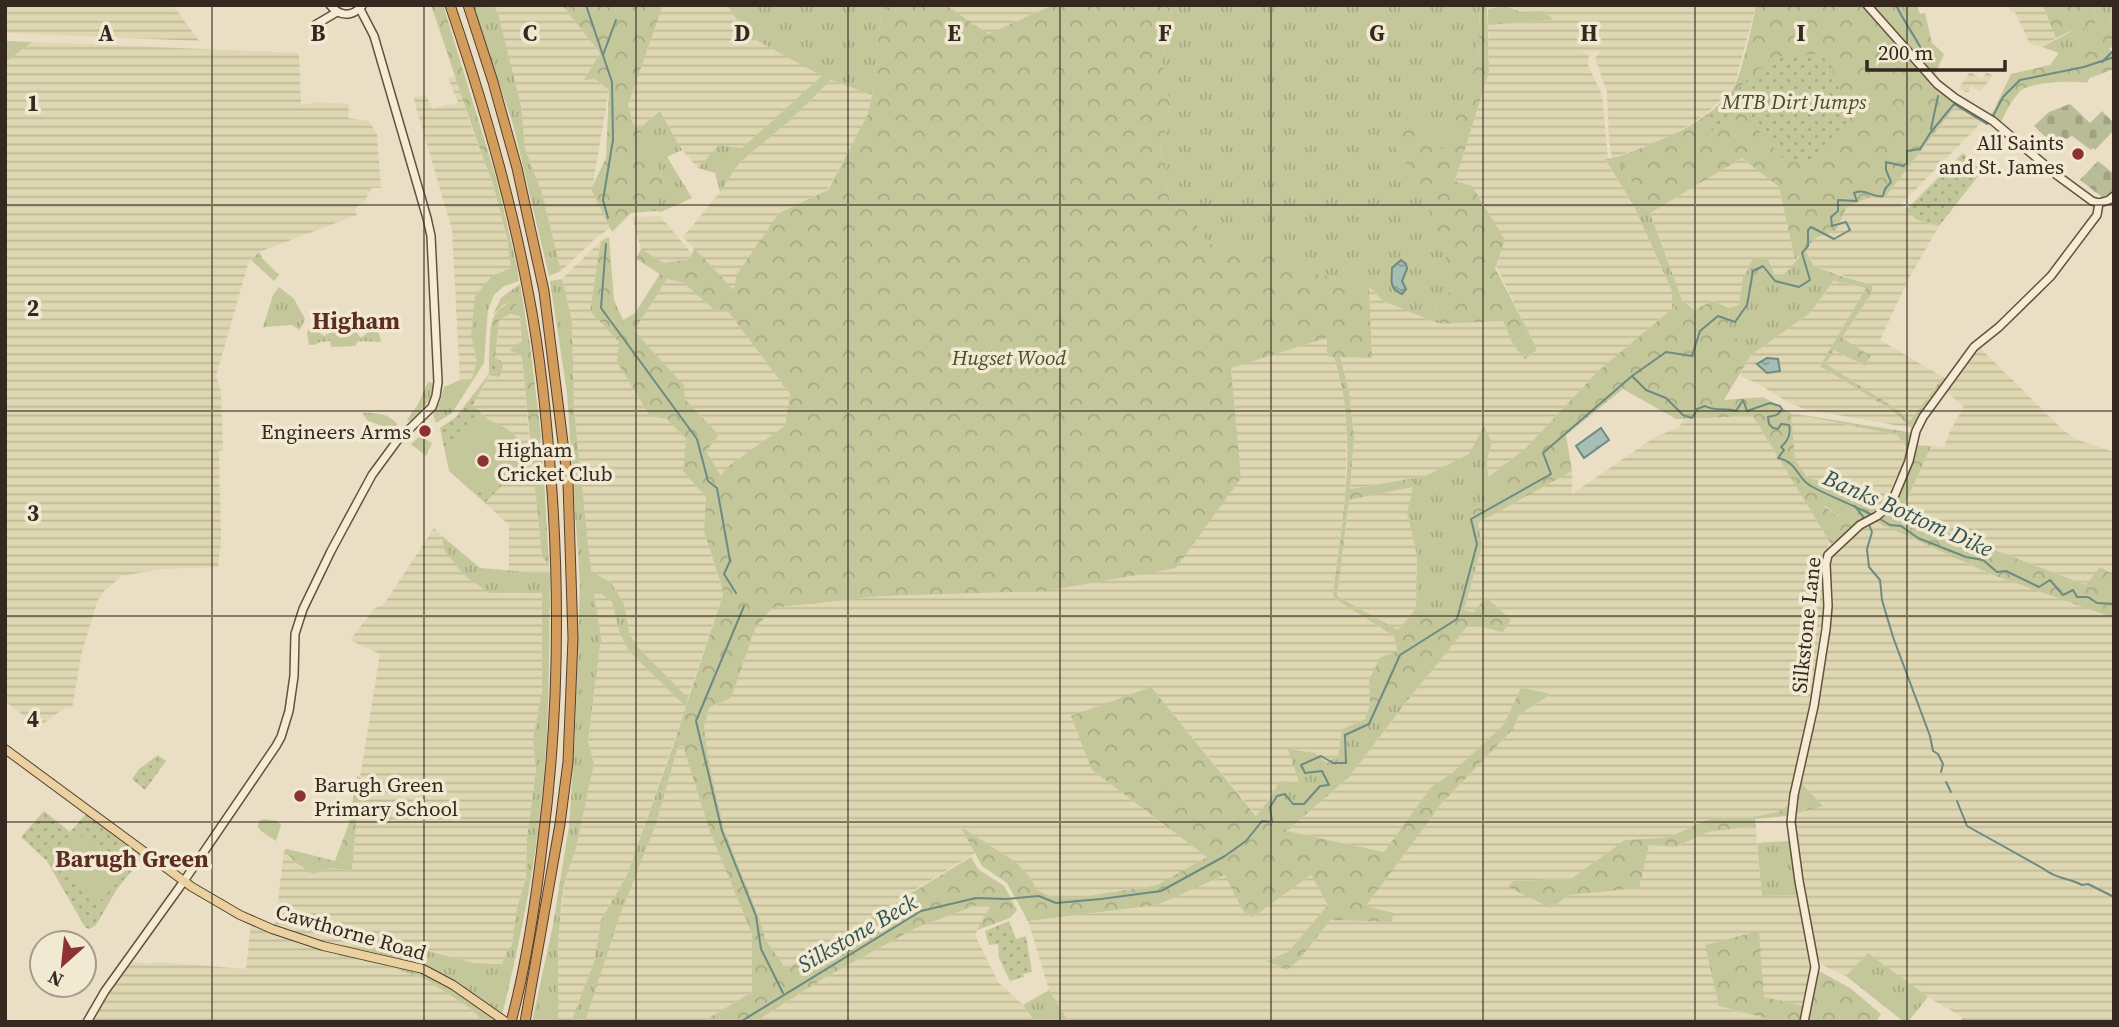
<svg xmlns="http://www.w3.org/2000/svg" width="2119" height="1027" font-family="'Source Serif 4',serif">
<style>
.farmland{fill:url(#farmland-rules)}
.grass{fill:url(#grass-tufts)}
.forest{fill:url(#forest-crowns);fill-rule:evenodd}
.cemetery{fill:url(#cemetery-stones)}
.park{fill:url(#park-dots)}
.pitch{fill:#c3c799}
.water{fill:url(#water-ripples);stroke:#6d8b83;stroke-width:2}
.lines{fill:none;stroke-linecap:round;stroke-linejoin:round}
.stream{stroke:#6d8b83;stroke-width:2}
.secondary-casing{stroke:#65513f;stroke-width:10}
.primary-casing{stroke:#523f30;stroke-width:10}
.highway-casing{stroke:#523f30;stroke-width:11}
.secondary{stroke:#f6ecd6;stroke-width:7}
.primary{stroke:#ebd19f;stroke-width:8}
.highway{stroke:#d39c5b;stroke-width:9}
.grid{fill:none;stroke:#35291f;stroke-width:2;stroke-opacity:0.55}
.poi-dot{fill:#8e3133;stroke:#f2e9d3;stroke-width:2.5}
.labels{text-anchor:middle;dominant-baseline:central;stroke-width:7;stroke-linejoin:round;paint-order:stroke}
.park-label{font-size:21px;font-style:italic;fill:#464f27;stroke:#f2e9d3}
.poi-label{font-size:21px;fill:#35291f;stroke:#f2e9d3;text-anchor:end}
.street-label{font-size:21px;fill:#35291f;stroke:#f2e9d3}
.water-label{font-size:23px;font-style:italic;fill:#2f5350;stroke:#f2e9d3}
.quarter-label{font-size:24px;font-weight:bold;fill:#5e2d22;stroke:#f2e9d3}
.grid-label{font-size:23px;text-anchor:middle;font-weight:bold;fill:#35291f;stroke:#f2e9d3;stroke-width:7;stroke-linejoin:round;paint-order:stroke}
</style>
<defs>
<pattern id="farmland-rules" width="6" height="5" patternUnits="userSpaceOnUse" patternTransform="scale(1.75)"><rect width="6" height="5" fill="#dfd7b2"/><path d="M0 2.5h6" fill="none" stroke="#c0b999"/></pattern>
<pattern id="grass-tufts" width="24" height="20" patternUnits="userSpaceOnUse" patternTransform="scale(1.75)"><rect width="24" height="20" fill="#c3c799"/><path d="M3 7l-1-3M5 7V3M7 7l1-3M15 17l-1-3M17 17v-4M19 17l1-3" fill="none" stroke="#a8ab83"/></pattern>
<pattern id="forest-crowns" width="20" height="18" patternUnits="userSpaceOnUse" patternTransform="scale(1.75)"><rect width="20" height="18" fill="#c3c799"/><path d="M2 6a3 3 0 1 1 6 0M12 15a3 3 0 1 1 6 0" fill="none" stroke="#a8ab83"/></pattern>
<pattern id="cemetery-stones" width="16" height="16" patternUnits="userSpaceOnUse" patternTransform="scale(1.75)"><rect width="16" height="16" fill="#b9bd97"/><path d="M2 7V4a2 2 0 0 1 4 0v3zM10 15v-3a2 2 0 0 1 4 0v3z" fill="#a0a282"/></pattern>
<pattern id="park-dots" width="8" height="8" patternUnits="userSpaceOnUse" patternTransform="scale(1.75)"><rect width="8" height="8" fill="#c3c799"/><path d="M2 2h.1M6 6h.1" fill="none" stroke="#a8ab83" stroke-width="1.8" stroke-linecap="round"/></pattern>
<pattern id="water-ripples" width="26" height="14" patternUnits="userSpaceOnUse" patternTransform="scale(1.75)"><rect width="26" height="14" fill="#a6beb6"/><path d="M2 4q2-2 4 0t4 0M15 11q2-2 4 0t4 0" fill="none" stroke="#889a93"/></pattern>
</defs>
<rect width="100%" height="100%" fill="#eadec4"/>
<g class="farmland">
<polygon points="5,5 173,5 199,41 9,33 5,32"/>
<polygon points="494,5 562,5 600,53 585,79 595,79 609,90 592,189 610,228 596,238 561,271 542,193 525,149 521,106"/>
<polygon points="663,5 727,5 747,35 823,76 742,148 719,145 698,168 682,150 660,111 640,128 633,124 628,105"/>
<polygon points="946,5 1053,5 988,34"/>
<polygon points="1487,5 1756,5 1734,87 1705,115 1668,138 1612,158 1609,140 1607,92 1595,58 1601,51 1581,51 1589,55 1588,65 1602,95 1608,159 1605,160 1634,206 1672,291 1672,308 1598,371 1525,449 1488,477 1487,459 1492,443 1483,427 1470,454 1425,476 1350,489 1354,438 1349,391 1340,357 1372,358 1369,287 1383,301 1440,324 1504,321 1514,346 1525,358 1537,350 1455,181 1489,72 1488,25 1552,20 1544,11 1521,12 1504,6 1488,9"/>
<polygon points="2008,5 2043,5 2056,38 2042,47 2030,44 2015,12 2011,12"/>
<polygon points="32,42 299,53 301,105 317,102 349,104 348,118 369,121 377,134 381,188 372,188 364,202 355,208 357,215 259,252 249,261 216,376 221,392 223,450 219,451 221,541 218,567 161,569 122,576 104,591 97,602 81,656 72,709 66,707 38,727 5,701 5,60 10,59"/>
<polygon points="1970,72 1982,79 1987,72 1993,76 1980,91 1971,86 1969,92 1966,92 1959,88"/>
<polygon points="456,76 469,121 493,184 507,238 512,268 492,276 471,336 477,361 472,379 460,380 452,230 413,97 426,96 433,109 448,104 450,106 458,102 448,78"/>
<polygon points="831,80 872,95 868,115 827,190 779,213 734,291 683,237 720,192 740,162 787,123"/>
<polygon points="1957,104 1984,120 1901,204 1917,220 1939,226 1909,278 1880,340 1943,377 1910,421 1898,410 1826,364 1834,350 1864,366 1871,357 1842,339 1872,293 1872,285 1814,266 1805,250 1817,237 1836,231 1846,208 1867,198 1886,196"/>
<polygon points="1742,158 1779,187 1795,260 1791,271 1779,278 1774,274 1743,278 1739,305 1729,308 1713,301 1694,310 1682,300 1650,213"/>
<polygon points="660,216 692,254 690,259 663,263 641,249 632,217"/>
<polygon points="601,241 590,311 620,342 667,419 686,439 683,471 706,497 704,531 723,593 688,698 638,647 630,635 624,604 611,583 591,572 574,410 572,321 562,279"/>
<polygon points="667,279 684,283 716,312 727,310 790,394 785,427 727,467 721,477 705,450 719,435 685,399 634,331"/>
<polygon points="1834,281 1866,288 1820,366 1893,411 1911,428 1804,409 1788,402 1755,382 1739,376 1751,355 1810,313"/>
<polygon points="510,314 520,315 522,341 509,350 522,357 530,445 520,442 513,433 487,419 473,405 490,374 504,363 495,359 499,320"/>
<polygon points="1327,338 1342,379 1347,427 1345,501 1333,593 1335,599 1394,636 1397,651 1369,680 1370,705 1365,719 1342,729 1338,755 1299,782 1280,781 1257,816 1151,687 1092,770 1207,857 1158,885 1076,898 1050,896 1037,890 1030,877 963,828 975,853 786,969 765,939 760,920 724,829 709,764 704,727 709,708 731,698 755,629 772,608 882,596 1241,478 1231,368"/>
<polygon points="1979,347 2063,430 2078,440 2114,452 2114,575 2086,585 1903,515 1902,512 1931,446 1944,447 1950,431 1964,407 1946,391"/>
<polygon points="1791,413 1897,435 1906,446 1903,462 1885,501 1807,477 1794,460"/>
<polygon points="1753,416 1830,541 1822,564 1823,609 1810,705 1787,806 1778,812 1748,818 1714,817 1671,836 1661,838 1625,840 1571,879 1513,881 1551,908 1569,895 1638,888 1649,845 1676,847 1707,832 1755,826 1762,896 1797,895 1810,967 1804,1006 1763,997 1719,1006 1780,1022 1069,1022 1049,990 1028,921 1157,905 1226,875 1243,911 1253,917 1311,875 1328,905 1288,952 1267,960 1286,970 1300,959 1330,920 1391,922 1365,907 1442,803 1513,729 1519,715 1550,695 1521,689 1504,724 1450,776 1432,786 1385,852 1287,831 1349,777 1487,598 1474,612 1464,610 1482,546 1478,523 1572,471 1572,494 1655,437 1678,428 1685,419"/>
<polygon points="532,454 542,557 549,564 550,574 509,571 509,525 485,503"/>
<polygon points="1413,487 1407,513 1417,555 1416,609 1398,630 1337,596 1349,500"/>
<polygon points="1874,521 1993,575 2114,617 2114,1022 1961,1022 1962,1017 1928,997 1868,953 1846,976 1822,965 1819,961 1813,945 1795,835 1794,814 1822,806 1799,781 1818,709 1822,684 1828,633 1830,556 1861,528"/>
<polygon points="434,528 442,536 444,549 490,593 515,594 542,592 542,691 533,739 536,771 527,838 526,878 517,908 512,945 507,951 502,964 474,963 416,948 383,950 343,945 342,948 284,931 275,924 284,851 299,865 313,874 331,868 352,871 360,777 380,654 350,640 374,609 384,604"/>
<polygon points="593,594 602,594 612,601 620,634 629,651 686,707 627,875 601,920 594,962 571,1022 557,1022 559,924 568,866 575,853 594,763 588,741 601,637"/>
<polygon points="678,746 683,746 710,832 752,934 752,992 702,1022 584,1022 619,918 657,821"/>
<polygon points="977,905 991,907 975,935 998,982 1023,1005 1035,1022 755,1022 826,977 916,928"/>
<polygon points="251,924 297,943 394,968 425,979 470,1008 484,1022 90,1022 110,990 130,963 135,962 147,964 159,962 246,969"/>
</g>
<g class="grass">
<polygon points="472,5 494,5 498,14 521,106 525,149 542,193 561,271 549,276 513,124"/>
<polygon points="727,5 890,5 881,16 872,95 831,80 787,123 740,162 720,192 715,173 698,168 719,145 742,148 822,76 747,35"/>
<polygon points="1166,5 1480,5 1478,60 1443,152 1393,144 1418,182 1448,264 1454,287 1435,307 1440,324 1383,301 1369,287 1277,264 1242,247 1224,250 1207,242 1189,212 1170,202 1160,150 1170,105 1162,62 1171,9"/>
<polygon points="2093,5 2113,5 2110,27 2094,32 2072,52 2050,65 2059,53 2042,47 2078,28 2096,16"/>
<polygon points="1504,6 1521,12 1544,11 1553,20 1488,25 1488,9"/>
<polygon points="660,111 682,150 667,157 692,198 661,212 656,211 664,182 640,128"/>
<polygon points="1617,157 1650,213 1682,300 1672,308 1672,291 1634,206 1605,159"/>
<polygon points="497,181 517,267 519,281 504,286 494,295 488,310 484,363 452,413 436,423 433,414 440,402 444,387 460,380 472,379 477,361 471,336 475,296 492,276 511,268 507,238 493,184"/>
<path d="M1805 250 1814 266 1838 275 1810 313 1751 355 1728 329 1729 308 1739 305 1743 278 1753 259 1767 257 1774 274 1779 278C1791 270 1795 260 1805 250Z"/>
<polygon points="259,252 262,258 279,275 274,281 251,260"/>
<path d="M562 279 572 321 574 410 591 571 611 583 624 604 630 635 638 647 688 698 686 707 629 651 620 634 612 602 602 594H594L601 637 588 741 594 763 575 853C554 894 559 971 558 1017L557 1022H532L553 925 569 826 575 739 580 585 567 393 550 281Z"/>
<polygon points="520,284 530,345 522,341 520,316 516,315 516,299 503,305 493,315 501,298"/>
<polygon points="279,287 294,299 305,319 300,330 292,325 263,327 273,295"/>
<polygon points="349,323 361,338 377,325 381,342 358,341 355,346 331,347 330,341 320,342 314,345 309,345 307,333 310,326 324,336"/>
<polygon points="1528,331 1537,350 1525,359 1514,346"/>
<polygon points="428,382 433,383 430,399 414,419 411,422 407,420 417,406"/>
<path d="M362 413C378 412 391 414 400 428L397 435 379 428 380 425 368 421Z"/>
<polygon points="1791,413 1913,433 1908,462 1900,480 1897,475 1903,462 1906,446 1897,435"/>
<polygon points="1484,426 1492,443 1487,459 1488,477 1506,496 1469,510 1478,523 1482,546 1464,610 1416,609 1417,555 1407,513 1415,478 1425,476 1469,454"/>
<polygon points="420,436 432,443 426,456 411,444"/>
<polygon points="1838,487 1869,496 1867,510 1839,516 1824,505"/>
<path d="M442 536 480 568 550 574C549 647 550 721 542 794 535 869 520 942 502 1015L431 968 385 955 342 948V945L383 950 416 948 474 963 502 964 507 951 512 945 517 908 526 878 527 838 536 771 533 739 542 691V593H490L470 580 457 567 444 549Z"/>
<polygon points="1396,693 1408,700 1349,777 1287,831 1264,846 1276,814 1267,802 1280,781 1299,782 1288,749 1315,753 1327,763 1338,755 1342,729 1365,719 1370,705"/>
<polygon points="673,746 678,746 657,821 619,918 585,1021 571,1022 594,962 601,920 627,875"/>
<polygon points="1789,841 1797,895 1762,896 1757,843"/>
<path d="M341 953C371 959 402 963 430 976 455 987 476 1006 498 1022H484L470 1008 425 979 394 968 338 955Z"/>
<polygon points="1868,953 1928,997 1908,1022 1904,1022 1846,976"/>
<polygon points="1049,990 1069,1022 1051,1022 1050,1020 1035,1022 1023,1005"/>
</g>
<g class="forest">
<path d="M431 5H443L497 181 493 184C470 125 452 65 431 5Z"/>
<polygon points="562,5 663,5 628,105 633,124 640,128 664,182 656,211 631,213 612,232 591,189 606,158 609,90 595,79 584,80 600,53"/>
<path d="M890 5H946L988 34 1053 5H1166L1171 9 1162 62 1170 105 1160 150 1170 202 1189 212 1207 242 1224 250 1242 247 1275 246 1278 264 1369 287 1372 358 1340 357 1349 391 1354 438 1350 489 1415 478 1413 487 1349 500 1337 596 1398 630 1416 609 1464 610 1474 612 1486 597 1511 620 1503 632 1469 624 1408 700 1396 693 1370 705 1369 680 1380 658 1397 651 1394 636 1335 599 1333 593C1343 515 1359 433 1334 357L1327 356V338L1231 368 1241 478 1176 568 1046 591 882 596 772 608 755 629 731 698 709 708 704 727 709 764 724 829 760 920 765 939 786 969 971 857 978 869 1004 886 1017 910 1010 918 977 930 990 907 977 905 916 928 826 977 755 1022H702L752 992V934L710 832 683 746H673L723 594 722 588 704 531 706 497 683 471 686 439 667 419 650 416 617 362 619 342 590 311 601 241 609 237 614 300 623 320 635 313 660 274 636 259 641 249 664 263 690 259 694 248 734 290 736 276 779 213 828 190 868 114 872 95 881 16ZM667 279 684 283 716 312 727 310 790 394 785 426 727 467 721 476 706 451 719 435 685 399 684 385 634 331Z"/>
<polygon points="1480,5 1487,5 1489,72 1455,181 1472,186 1505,240 1495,268 1528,331 1514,346 1503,321 1440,324 1435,307 1454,287 1441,277 1448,264 1418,182 1393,144 1414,114 1443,151 1478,60"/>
<path d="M1756 5H1917L1920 14 1925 13 1932 43 1944 54 1933 79V85L1957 104 1886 196 1867 198 1846 208 1836 231 1817 237 1795 260 1779 187 1742 158 1650 213 1617 157C1658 142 1706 125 1733 89 1741 77 1753 21 1756 5Z"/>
<polygon points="2043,5 2093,5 2096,16 2094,30 2078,28 2056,38"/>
<path d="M2113 5 2114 46 2109 49 2114 54V69L2090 78 2087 83C2074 80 2029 82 2020 91 2011 101 2005 114 1999 126L1987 117 1993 112 2011 74 2050 65 2072 52 2094 32 2110 27Z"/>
<polygon points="5,41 32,42 10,59 5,60"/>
<polygon points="1838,275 1872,285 1872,293 1842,338 1871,356 1865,366 1834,350 1826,364 1898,410 1910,421 1943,377 1948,380 1911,428 1893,411 1820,366 1866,288 1834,281"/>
<path d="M516 299V315L510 314 499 320 495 359 489 354C492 324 486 313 516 299Z"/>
<polygon points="1682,300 1694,310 1713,301 1729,308 1728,329 1751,355 1724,400 1763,397 1791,413 1795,460 1807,477 1838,487 1824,506 1838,516 1851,500 1867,509 1869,496 1885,501 1874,514 1831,544 1753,416 1676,419 1623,389 1566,435 1572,471 1478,523 1469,510 1506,496 1488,477 1525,449 1598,371"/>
<polygon points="522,341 530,345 541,436 540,445 542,446 549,564 542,557 522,357 509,350"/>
<polygon points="1916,445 1931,446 1902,511 1903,515 2086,585 2100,567 2114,575 2114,618 1993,575 1874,521 1894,505 1913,461"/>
<polygon points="1151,687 1256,816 1267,802 1277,814 1265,845 1287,831 1384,852 1432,786 1451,774 1504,724 1521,688 1551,694 1519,715 1513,729 1442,803 1366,906 1393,913 1392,922 1330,920 1300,959 1287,970 1266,961 1288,952 1328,905 1311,875 1253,917 1243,911 1225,875 1157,905 1028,921 1007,883 982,866 961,827 1017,863 1030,877 1037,890 1050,896 1076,898 1157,885 1207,857 1092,770 1071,716"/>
<polygon points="357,776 360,777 352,871 331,868 313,874 299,865 284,851 287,849 335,861 349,823"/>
<polygon points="1799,781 1823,806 1794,814"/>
<polygon points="1787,806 1787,816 1755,819 1757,843 1755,826 1707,832 1676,847 1649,845 1639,888 1569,895 1551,908 1508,887 1513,881 1571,879 1625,840 1661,838 1671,836 1714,817 1748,818 1778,812"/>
<polygon points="265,819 277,821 281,825 276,841 261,831 258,826 260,820"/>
<polygon points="1759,931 1764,997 1804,1006 1799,1022 1780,1022 1719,1006 1705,945"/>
<polygon points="1819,971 1850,988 1881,1014 1876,1022 1808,1022"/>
</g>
<g class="cemetery">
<path d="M2070 104 2090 123 2102 111 2114 123V130L2095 150 2093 148 2091 150 2072 136C2053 147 2049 140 2034 126L2049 112Z"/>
<polygon points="2098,161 2114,174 2114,192 2102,197 2080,180"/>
</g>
<g class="park">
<polygon points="1827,53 1849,119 1815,159 1785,161 1743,112 1714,133 1705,119 1772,57"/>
<polygon points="1963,153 1982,171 1939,226 1917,220 1906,210"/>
<polygon points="489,354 504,363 499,377 489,375 473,405 487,419 513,433 520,442 530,445 532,454 485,503 449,471 440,428 456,417 489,374"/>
<polygon points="158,755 166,761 145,790 132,779 139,769"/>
<polygon points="44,811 70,832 86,814 144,856 117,889 96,925 89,929 85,927 47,861 21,837"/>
<polygon points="1009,921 1016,939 1026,936 1032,972 1023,974 1024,977 1010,981 999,958 998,944 989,945 985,931"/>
</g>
<g class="pitch">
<path d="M476 419C499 419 527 436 518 461 515 468 511 473 506 479 501 484 496 490 489 492 479 495 472 490 464 483 461 480 456 476 453 472 437 451 459 428 476 419Z"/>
<polygon points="78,833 123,877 98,903 52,859"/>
</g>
<g class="water">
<path d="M1401 260 1406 264 1407 269 1402 281 1406 289 1402 294C1388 288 1392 280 1392 268Z"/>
<polygon points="1767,358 1778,359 1780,371 1767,373 1757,364"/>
<polygon points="1601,428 1609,440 1584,458 1576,446"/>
</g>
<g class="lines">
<g class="stream">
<polyline points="586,5 612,82 613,140 603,200 608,218"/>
<path d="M1896 5C1906 26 1919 41 1927 61"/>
<polyline points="603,55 616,20"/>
<polyline points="2102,62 2114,50"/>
<polyline points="1993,116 2003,97 2020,80 2084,67 2114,57"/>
<polyline points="1931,129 1938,96"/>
<polyline points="606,244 601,308 697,439 708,481 717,488 730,561 724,574 736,593"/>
<path d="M1632 376 1646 390 1666 398 1683 415 1692 418 1697 409 1705 406C1715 412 1725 407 1736 411L1743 400 1747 411 1770 403 1780 406 1782 409C1777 417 1775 415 1768 417L1769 424 1773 428 1778 429 1781 424 1789 425C1791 433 1788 441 1781 447L1784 450 1778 458C1798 462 1797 479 1811 486 1830 497 1852 504 1872 515"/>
<polyline points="1855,506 1864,518"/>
<polyline points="1880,519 1890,525 1901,526 1918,538 1966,557 1983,560 1997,572 2006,571 2039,587 2050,580 2063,595 2073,590 2077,597 2088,597 2097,603 2114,604"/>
<polyline points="1868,522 1872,532 1867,549 1869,567 1880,580 1882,600 1893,637 1930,736 1933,751 1938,754 1943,764 1941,772"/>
<polyline points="744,606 696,721 722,831 756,916 761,949 783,993"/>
<polyline points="1946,782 1951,792"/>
<path d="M1957 801 1967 826 2044 869C2056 879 2069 878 2082 885L2088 884 2114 897"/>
<path d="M740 1022 921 911 976 898 1006 899 1039 896 1056 903 1101 899 1161 891 1225 856 1246 841 1262 821 1272 822 1270 807 1277 796 1285 794 1293 804H1304L1320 786 1329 785 1322 771 1305 773 1301 765 1321 756 1333 763H1346L1345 735 1369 724 1400 655 1457 619 1477 544 1471 519 1551 474 1543 453 1632 376 1666 352 1692 356 1700 331 1718 316 1735 322 1747 305 1753 271 1763 266 1775 281 1799 287 1810 280 1802 253 1808 246V230L1811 227 1834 239 1850 230 1846 222 1832 226 1831 217 1838 211V200L1857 201 1854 193C1867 188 1871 198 1883 196L1885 189 1891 182 1886 170V162L1903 166 1907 163V151L1920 149 1931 132 1954 104 1987 124 1990 121"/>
</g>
<g class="secondary-casing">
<g id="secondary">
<path d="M330 5C340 17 352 17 362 6"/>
<polyline points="1867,5 1937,84 1955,98 1993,121 2058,176 2092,201 2099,203"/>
<polyline points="315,25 337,12"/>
<polyline points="2099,203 2109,200 2114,196"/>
<polyline points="87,1022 105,991 184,881 276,746 281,737 289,711 294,676 295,634 303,609 331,551 372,475 397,441 432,407 436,396 438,382 431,236 427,218 374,36 360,9"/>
<polyline points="1804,1022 1815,967 1799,881 1791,822 1794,795 1814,706 1826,629 1828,606 1826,564 1828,555 1860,525 1877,516 1891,504 1909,461 1916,431 1923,417 1974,347 1999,327 2051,276 2097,215 2099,203"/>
</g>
</g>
<g class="primary-casing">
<polyline id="primary" points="5,749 192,887 240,915 272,929 323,946 423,969 453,985 506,1022"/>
</g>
<g class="highway-casing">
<g id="highway">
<path d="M450 5C482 99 510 194 528 291 541 357 547 424 552 491 560 609 558 722 543 839 536 900 527 963 511 1022"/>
<polyline points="468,5 493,82 517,168 544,291 568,483 573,638 568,762 560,824 525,1022"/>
</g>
</g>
<use href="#secondary" class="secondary"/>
<use href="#primary" class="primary"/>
<use href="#highway" class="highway"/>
</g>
<path class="grid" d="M212 5V1022M424 5V1022M636 5V1022M848 5V1022M1060 5V1022M1271 5V1022M1483 5V1022M1695 5V1022M1907 5V1022M5 205H2114M5 411H2114M5 616H2114M5 822H2114"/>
<g class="poi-dot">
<circle cx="2078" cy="154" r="7"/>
<circle cx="425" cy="431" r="7"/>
<circle cx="483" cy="461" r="7"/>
<circle cx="300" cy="796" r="7"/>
</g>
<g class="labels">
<g class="park-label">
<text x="1794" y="101">MTB Dirt Jumps</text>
<text x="1009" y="357">Hugset Wood</text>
</g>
<g class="poi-label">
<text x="2064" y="142">All Saints<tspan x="2064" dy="24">and St. James</tspan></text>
<text x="411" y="431">Engineers Arms</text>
<text x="497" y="449" text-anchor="start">Higham<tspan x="497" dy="24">Cricket Club</tspan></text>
<text x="314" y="784" text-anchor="start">Barugh Green<tspan x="314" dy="24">Primary School</tspan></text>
</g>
<g class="street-label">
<text transform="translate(1806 625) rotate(-84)">Silkstone Lane</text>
<text transform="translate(351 932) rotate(16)">Cawthorne Road</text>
</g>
<g class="water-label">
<text transform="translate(1908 513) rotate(24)">Banks Bottom Dike</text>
<text transform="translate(857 933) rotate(-30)">Silkstone Beck</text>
</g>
<g class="quarter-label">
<text x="356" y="320">Higham</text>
<text x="132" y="858">Barugh Green</text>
</g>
</g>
<g class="grid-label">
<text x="106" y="41">A</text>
<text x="318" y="41">B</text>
<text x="530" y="41">C</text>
<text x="742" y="41">D</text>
<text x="954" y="41">E</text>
<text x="1165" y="41">F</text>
<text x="1377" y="41">G</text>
<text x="1589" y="41">H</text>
<text x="1801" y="41">I</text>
<text x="33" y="111">1</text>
<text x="33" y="316">2</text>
<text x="33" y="521">3</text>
<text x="33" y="727">4</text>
</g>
<rect width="2119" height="1027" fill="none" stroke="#35291f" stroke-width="14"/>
<g transform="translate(63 964) rotate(207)"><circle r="33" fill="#f2e9d3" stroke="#a69c8b" stroke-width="2"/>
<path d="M0-5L12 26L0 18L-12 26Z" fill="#8e3133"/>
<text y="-10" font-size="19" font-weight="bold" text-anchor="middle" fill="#35291f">N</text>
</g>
<path d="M1867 60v10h138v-10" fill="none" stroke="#35291f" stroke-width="3.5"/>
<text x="1878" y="60" font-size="21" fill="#35291f" stroke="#f2e9d3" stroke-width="5" paint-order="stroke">200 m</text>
</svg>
